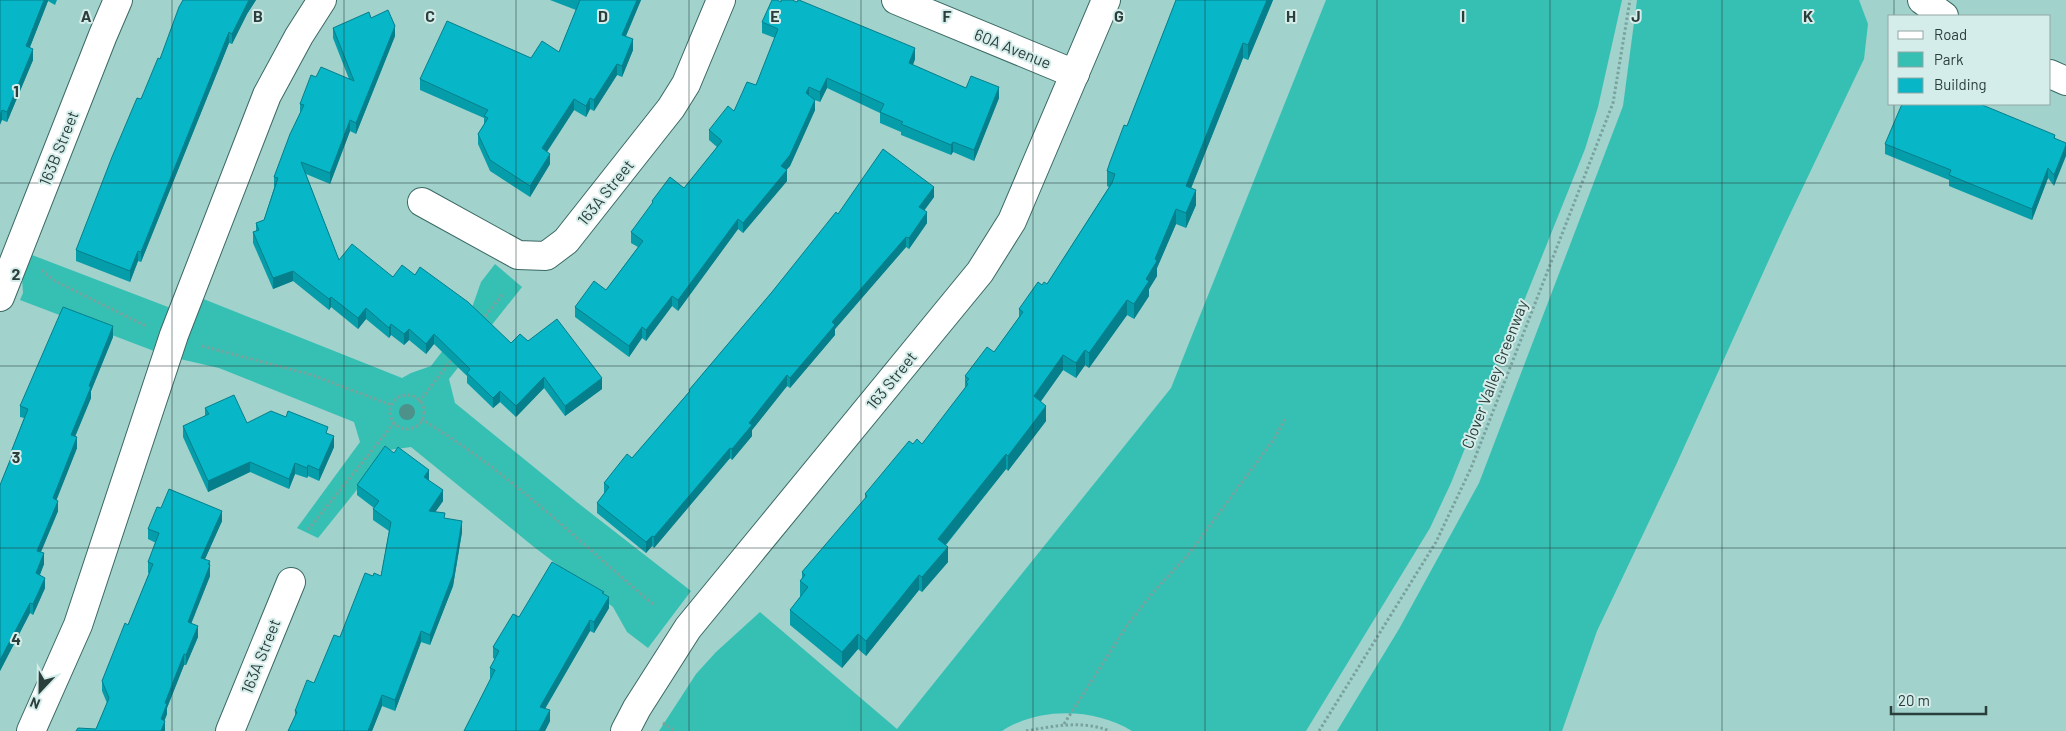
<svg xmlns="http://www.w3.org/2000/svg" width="2066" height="731" font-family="Barlow,sans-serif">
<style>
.green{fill:#36c0b4}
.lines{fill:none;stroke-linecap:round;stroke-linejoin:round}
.minor-casing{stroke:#3b6964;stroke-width:30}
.path{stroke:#7aa29d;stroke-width:3;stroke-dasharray:2.5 2.5;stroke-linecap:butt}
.minor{stroke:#fff;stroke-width:28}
.tree{fill:#4d918b}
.wall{fill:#069dab}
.shaded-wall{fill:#057f8b}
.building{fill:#07b6c7;stroke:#057f8b}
.grid{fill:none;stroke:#2a3e3b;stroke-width:1;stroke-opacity:0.55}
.labels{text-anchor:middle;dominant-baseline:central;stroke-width:4;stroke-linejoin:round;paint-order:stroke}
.street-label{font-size:16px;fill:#2a3e3b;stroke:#d5edea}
.grid-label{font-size:16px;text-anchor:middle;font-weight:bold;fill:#2a3e3b;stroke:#d5edea;stroke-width:4;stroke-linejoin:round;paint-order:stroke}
</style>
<rect width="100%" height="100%" fill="#a1d2cc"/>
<g class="green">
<path d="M1326 0H1622L1598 107 1585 149 1451 483 1430 528 1306 731H1132C1094 708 1039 707 1002 731H659L696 674 716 652 760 612 897 729 1171 388Z"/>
<polygon points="1637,0 1859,0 1868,24 1864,59 1782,231 1676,465 1597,631 1562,731 1337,731 1399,629 1479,483 1623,106"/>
<polygon points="32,255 168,307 201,298 402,378 411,373 431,366 469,316 481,282 495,264 522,287 449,379 455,403 578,503 691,591 648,648 627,632 613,607 534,547 411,447 389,450 318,538 297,528 360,442 354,422 219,368 180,359 154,351 20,300 23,293 22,278"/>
</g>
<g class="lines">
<g class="minor-casing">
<g id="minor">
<polyline points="896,0 1075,74"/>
<polyline points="1922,0 1944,16"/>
<polyline points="2050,74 2066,81"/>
<polyline points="422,202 518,255 546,256 566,241 671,108 686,84 721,0"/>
<polyline points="0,297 103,35 118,0"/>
<polyline points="31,731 78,625 174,335 267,95 299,36 322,0"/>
<polyline points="230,731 291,582"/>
<polyline points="625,731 637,708 688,628 980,272 1012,221 1106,0"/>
</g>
</g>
<g class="path">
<polyline points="42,270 53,280 146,326"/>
<polyline points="482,320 502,295"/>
<polyline points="202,346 312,375 391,405"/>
<circle cx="407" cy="412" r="17"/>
<polyline points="419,402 452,359"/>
<path d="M421 419C507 470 578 541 654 605"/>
<polyline points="308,530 394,423"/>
<polyline points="663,723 675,731"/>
<polyline points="1064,724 1128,624 1156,589 1188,555 1274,439 1286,417"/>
<path d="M1026 731C1054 726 1082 720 1110 731"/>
<polyline points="1319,731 1436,542 1471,468 1613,103 1630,0"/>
</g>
<use href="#minor" class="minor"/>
</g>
<circle class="tree" cx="407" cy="412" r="8"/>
<g class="wall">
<polygon points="0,0 57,0 55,5 48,1 30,47 33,60 7,122 2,120"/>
<polygon points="183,0 256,0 247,14 232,44 229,43 141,262 138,261 130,282 76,261 76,250 141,99 160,59"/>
<polygon points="550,0 641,0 626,36 633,50 622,77 617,75 594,111 590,109 586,117 574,110 547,152 550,164 530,197 490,171 478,144 478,134 484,125 484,118 420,90 420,79 531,58 559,52 576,10"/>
<polygon points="1176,0 1273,0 1248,60 1243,58 1191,188 1196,205 1186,228 1176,224 1157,268 1157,276 1149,289 1149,296 1134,319 1127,315 1089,368 1085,365 1076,378 1063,370 1041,401 1046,421 1008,471 1006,469 946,545 948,562 922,592 919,590 866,656 858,649 842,668 790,625 790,610 801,596 800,596 800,581 802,578 802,572 865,499 865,494 913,444 922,444 965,389 965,376 994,352 1019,317 1019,309 1042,285 1047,284 1109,187 1107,186 1107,171 1127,126"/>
<polygon points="371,18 395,36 356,134 350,131 330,184 306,174 339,260 393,277 511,343 528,341 602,389 565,416 544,388 516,417 500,402 493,408 467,383 467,376 434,344 426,354 409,340 404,345 391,335 389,338 366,319 358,329 331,307 329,310 293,281 273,289 253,243 253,232 256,231 256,223 264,220 274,188 274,177 300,113 300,104 316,77 349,79 333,38 333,28"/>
<polygon points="762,22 915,59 913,65 966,88 999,98 974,161 953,152 951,155 901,135 901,132 880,123 880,113 827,88 820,102 815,100 815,110 790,166 786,170 787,181 743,233 738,229 678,311 672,306 646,341 642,338 629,357 575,317 575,307 606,290 638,247 631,243 631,232 652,205 652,201 684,188 717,147 709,140 709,130 734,111 756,85 775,38 762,33"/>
<polygon points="2055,135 2054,186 2048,178 2032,220 1949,186 1949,180 1885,154 1885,144"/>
<polygon points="934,197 924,211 927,223 909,249 906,247 835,329 835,335 790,388 787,386 752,430 752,436 732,460 730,458 654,548 652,546 646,553 597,513 597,503 604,494 604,483 632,458 689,392 689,390 838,214"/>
<polygon points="113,337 91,391 91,398 75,437 77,448 56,500 58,511 41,552 44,564 40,575 45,588 33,615 30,613 0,671 0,485 11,458 11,452 24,418 20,417 20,406"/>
<polygon points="205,408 247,423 286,417 328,434 334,447 319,481 308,476 307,478 295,474 289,489 250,472 208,492 183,437 183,426 205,416"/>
<polygon points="429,481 443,501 435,512 462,532 453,586 430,645 421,642 395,711 382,706 372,731 288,731 295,716 295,711 314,683 340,637 373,576 381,576 389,531 373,520 373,509 374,508 357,495 357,485"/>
<polygon points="161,508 222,521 205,559 210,565 210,576 191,623 198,637 186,665 184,665 167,708 167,714 164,721 165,731 96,729 107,703 102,691 102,681 128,625 149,573 148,573 148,562 156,543 148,539 148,529"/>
<polygon points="604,594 609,608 594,633 590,631 545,709 550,721 545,731 464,731 491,679 490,678 490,668 495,659 493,658 493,647 519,617"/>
</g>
<g class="shaded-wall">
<polygon points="44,0 48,0 48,1 26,57 26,46"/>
<polygon points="249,0 256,0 247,14 232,44 232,34"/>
<polygon points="637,0 641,0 622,45 622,35"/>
<polygon points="1267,0 1273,0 1248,60 1248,45"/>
<polygon points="395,26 395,36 356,134 356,123"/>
<polygon points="229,32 229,43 141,262 141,252"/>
<polygon points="633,39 633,50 622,77 622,66"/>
<polygon points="1243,43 1243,58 1186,201 1186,186"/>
<polygon points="915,48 915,59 909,74 909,63"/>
<polygon points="33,49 33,60 7,122 7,112"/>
<polygon points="617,64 617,75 594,111 594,100"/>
<polygon points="827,78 827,88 820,102 820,92"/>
<polygon points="809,87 809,98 806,93"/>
<polygon points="999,87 999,98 974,161 974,150"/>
<polygon points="590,98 590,109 586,117 586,106"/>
<polygon points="574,99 574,110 542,159 542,148"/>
<polygon points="815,100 815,110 790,166 781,176 781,166"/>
<polygon points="2,110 2,120 0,125 0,115"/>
<polygon points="350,120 350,131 330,184 330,173"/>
<polygon points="953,142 953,152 951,155 951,145"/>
<polygon points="2066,145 2066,156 2054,186 2054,175"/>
<polygon points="550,154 550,164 530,197 530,186"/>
<polygon points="2048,168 2048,178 2032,220 2032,209"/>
<polygon points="787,170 787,181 743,233 743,223"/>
<polygon points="934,187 934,197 919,217 919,207"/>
<polygon points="1196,190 1196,205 1186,228 1186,213"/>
<polygon points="1176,209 1176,224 1157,268 1157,276 1149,289 1149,296 1134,319 1134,304 1155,259"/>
<polygon points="927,212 927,223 909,249 909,238"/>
<polygon points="738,219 738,229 678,311 678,300"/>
<polygon points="906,237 906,247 835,329 835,335 790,388 790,378 832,322"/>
<polygon points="138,251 138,261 130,282 130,271"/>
<polygon points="293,271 293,281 273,289 273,278"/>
<polygon points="672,296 672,306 646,341 646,330"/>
<polygon points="331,297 331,307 329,310 329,299"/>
<polygon points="1127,300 1127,315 1089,368 1089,353"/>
<polygon points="366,308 366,319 358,329 358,318"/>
<polygon points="391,324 391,335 389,338 389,328"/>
<polygon points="113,326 113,337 91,391 91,398 71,446 71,435 89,386"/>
<polygon points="642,327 642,338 629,357 629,346"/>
<polygon points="409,329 409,340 404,345 404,334"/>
<polygon points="434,334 434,344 426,354 426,344"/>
<polygon points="1085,350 1085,365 1076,378 1076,363"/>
<polygon points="1063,355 1063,370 1034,411 1034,396"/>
<polygon points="787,375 787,386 752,430 752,436 732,460 732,449 749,423"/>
<polygon points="544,377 544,388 516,417 516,406"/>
<polygon points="602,378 602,389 565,416 565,406"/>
<polygon points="500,391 500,402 493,408 493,398"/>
<polygon points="1046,406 1046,421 1008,471 1008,456"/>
<polygon points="334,436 334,447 319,481 319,470"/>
<polygon points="77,437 77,448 53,509 53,498"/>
<polygon points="730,448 730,458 654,548 654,537"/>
<polygon points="1006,454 1006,469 938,554 938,539"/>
<polygon points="250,462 250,472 208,492 208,481"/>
<polygon points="295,463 295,474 289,489 289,479"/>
<polygon points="308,465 308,476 307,478 307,468"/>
<polygon points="429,470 429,481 424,477"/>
<polygon points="443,490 443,501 429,521 429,511"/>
<polygon points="58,501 58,511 37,561 37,551"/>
<polygon points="222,511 222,521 201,568 201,558"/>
<polygon points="462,521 462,532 453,586 430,645 430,635"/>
<polygon points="652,536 652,546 646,553 646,542"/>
<polygon points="948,547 948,562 922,592 922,577"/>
<polygon points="44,553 44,564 36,584 36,573"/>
<polygon points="210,561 210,576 188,632 188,622"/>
<polygon points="919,575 919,590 866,656 866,641"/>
<polygon points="45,578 45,588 33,615 33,604"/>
<polygon points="609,597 609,608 594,633 594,622"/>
<polygon points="30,603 30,613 0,671 0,660"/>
<polygon points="590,620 590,631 540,717 540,707"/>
<polygon points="198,626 198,637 186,665 186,655"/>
<polygon points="421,631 421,642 395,711 395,700"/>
<polygon points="858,634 858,649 842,668 842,652"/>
<polygon points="184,654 184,665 167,708 167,714 161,730 161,719 165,703"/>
<polygon points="382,695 382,706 372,731 368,731"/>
<polygon points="550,710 550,721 545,731 539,731"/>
<polygon points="165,721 165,731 161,731"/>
</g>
<g class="building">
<polygon points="0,0 44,0 26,46 33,49 7,112 2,110 0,115"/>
<polygon points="183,0 249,0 232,34 229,32 141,252 138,251 130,271 76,250 112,157 137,98 141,99 158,58 160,59 179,7"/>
<polygon points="579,0 637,0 622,35 633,39 622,66 617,64 594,100 590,98 586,106 574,99 542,148 550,154 530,186 490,160 478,134 488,118 484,116 488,110 420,79 447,21 531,58 542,41 559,52 580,0"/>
<polygon points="772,0 777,0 781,2 781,0 792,0 797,2 798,0 799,0 915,48 909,63 966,88 971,76 999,87 974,150 953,142 951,145 901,124 903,122 880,112 884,104 827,78 820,92 809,87 806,93 815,100 790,155 781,166 787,170 743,223 738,219 678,300 672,296 646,330 642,327 629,346 575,307 594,281 606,290 643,241 631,232 653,202 652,201 670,177 684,188 722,141 709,130 728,106 734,111 747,82 756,85 778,29 762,22"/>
<polygon points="1176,0 1267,0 1248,45 1243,43 1186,186 1196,190 1186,213 1176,209 1155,259 1157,261 1146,279 1149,281 1134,304 1127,300 1089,353 1085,350 1076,363 1063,355 1034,396 1046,406 1008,456 1006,454 938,539 948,547 922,577 919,575 866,641 858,634 842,652 790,610 808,587 800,581 805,575 802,572 867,496 865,494 909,441 913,444 917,439 922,444 968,384 966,382 969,379 965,376 987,347 994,352 1023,312 1019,309 1038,282 1042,285 1044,282 1047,284 1112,183 1115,174 1107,171 1110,162 1124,125 1127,126"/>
<polygon points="388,10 395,26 356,123 350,120 330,173 301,162 339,260 352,244 393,277 402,265 415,275 420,267 468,302 511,343 520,334 528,341 557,319 602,378 565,406 544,377 516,406 500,391 493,398 467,373 470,369 434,334 426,344 409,329 404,334 391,324 389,328 366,308 358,318 331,297 329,299 293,271 273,278 253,232 259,230 256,223 264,220 278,178 274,177 290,134 304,105 300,104 311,75 316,77 321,67 354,81 333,28 369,12 371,18"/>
<polygon points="1902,104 1980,104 2055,135 2054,138 2066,143 2066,145 2054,175 2048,168 2032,209 1949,175 1951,170 1885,144"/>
<polygon points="883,149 934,187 919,207 927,212 909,238 906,237 832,322 835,325 790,378 787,375 749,423 752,425 732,449 730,448 654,537 652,536 646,542 597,503 609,487 604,483 627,454 632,458 690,391 689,390 772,292 836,212 838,214"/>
<polygon points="63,307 113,326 89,386 91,387 71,435 77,437 53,498 58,501 37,551 44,553 36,573 45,578 33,604 30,603 0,660 0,485 13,453 11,452 28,409 20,406"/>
<polygon points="234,395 247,423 271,411 286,417 288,411 328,427 326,433 334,436 319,470 308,465 307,468 295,463 289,479 250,462 208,481 183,426 209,414 205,408"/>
<polygon points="385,446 394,453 398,447 429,470 424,477 443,490 429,511 445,513 444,518 462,521 453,575 430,635 421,631 395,700 382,695 368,731 288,731 297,712 295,711 307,680 314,683 334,635 340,637 365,573 373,576 374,573 381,576 391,522 373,509 379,501 357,485"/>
<polygon points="169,489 222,511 201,558 210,561 208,564 210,565 188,622 198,626 186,655 184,654 165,703 167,704 161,719 165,721 161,731 76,731 78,728 96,729 109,698 102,681 125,623 128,625 153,564 148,562 159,533 148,529 157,507 161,508"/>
<polygon points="552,562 604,592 602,593 609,597 594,622 590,620 540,707 550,710 539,731 464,731 495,670 490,668 499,651 493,647 513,614 519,617"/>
</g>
<path class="grid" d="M172 0V731M344 0V731M516 0V731M689 0V731M861 0V731M1033 0V731M1205 0V731M1377 0V731M1550 0V731M1722 0V731M1894 0V16M1894 104V731M0 183H2066M0 366H2066M0 548H2066"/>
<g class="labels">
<g class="street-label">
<text transform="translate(1013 48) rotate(22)">60A Avenue</text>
<text transform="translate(58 148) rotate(-68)">163B Street</text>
<text transform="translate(605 192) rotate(-51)">163A Street</text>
<text transform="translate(1494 374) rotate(-69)">Clover Valley Greenway</text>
<text transform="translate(891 380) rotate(-51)">163 Street</text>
<text transform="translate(260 656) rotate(-68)">163A Street</text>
</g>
</g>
<g class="grid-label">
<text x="86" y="22">A</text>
<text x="258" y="22">B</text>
<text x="430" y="22">C</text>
<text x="603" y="22">D</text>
<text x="775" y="22">E</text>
<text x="947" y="22">F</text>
<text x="1119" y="22">G</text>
<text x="1291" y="22">H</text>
<text x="1463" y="22">I</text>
<text x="1636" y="22">J</text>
<text x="1808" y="22">K</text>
<text x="16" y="97">1</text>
<text x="16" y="280">2</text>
<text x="16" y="463">3</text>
<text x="16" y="645">4</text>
</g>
<rect x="1888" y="15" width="162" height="90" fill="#d5edea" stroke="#91a7a4"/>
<rect x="1898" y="31" width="25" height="8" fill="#ffffff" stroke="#91a7a4"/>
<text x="1934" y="40" font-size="15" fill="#2a3e3b">Road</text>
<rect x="1898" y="52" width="25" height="15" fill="#36c0b4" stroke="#91a7a4"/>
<text x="1934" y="65" font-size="15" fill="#2a3e3b">Park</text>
<rect x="1898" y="78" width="25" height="15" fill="#07b6c7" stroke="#91a7a4"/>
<text x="1934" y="90" font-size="15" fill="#2a3e3b">Building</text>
<g transform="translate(40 691) rotate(202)" stroke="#d5edea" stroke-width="4" paint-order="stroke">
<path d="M0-4L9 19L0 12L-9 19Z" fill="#2a3e3b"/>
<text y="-8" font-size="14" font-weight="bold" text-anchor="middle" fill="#2a3e3b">N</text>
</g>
<path d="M1891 706v8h95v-8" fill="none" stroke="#2a3e3b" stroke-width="2.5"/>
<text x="1898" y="706" font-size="15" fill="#2a3e3b" stroke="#d5edea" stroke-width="4" paint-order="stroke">20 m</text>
</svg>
